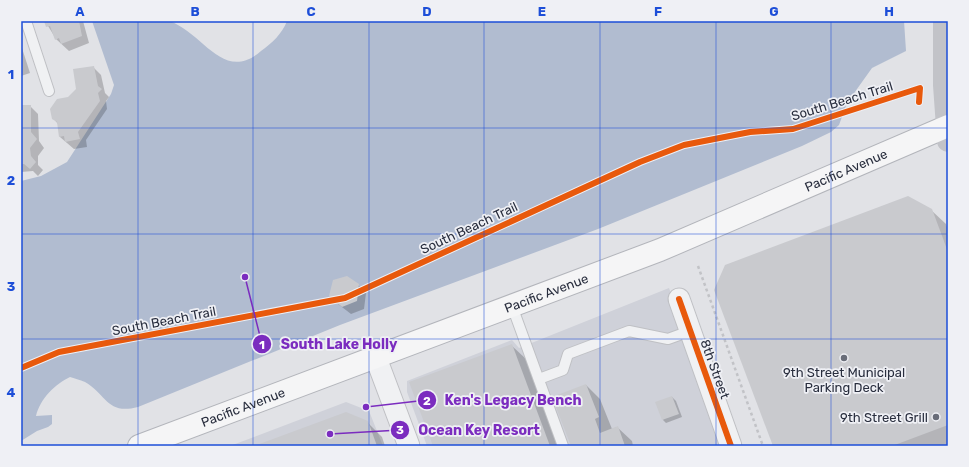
<svg xmlns="http://www.w3.org/2000/svg" width="969" height="467" font-family="Rubik,sans-serif">
<style>
.built{fill:#cfd1d9}
.water{fill:#b1bcd0}
.shadow{fill:#0003}
.building{fill:#c9cace}
.lines{fill:none;stroke-linecap:round;stroke-linejoin:round}
.service-casing{stroke:#bfc0c4;stroke-width:12}
.minor-casing{stroke:#bfc0c4;stroke-width:23}
.trunk-casing{stroke:#b3b5bb;stroke-width:24}
.path{stroke:#c2c3c7;stroke-width:2.5;stroke-dasharray:3 3;stroke-linecap:butt}
.service{stroke:#f0f1f3;stroke-width:10}
.minor{stroke:#f0f1f3;stroke-width:21}
.secondary{stroke:#c2c3c8;stroke-width:22}
.trunk{stroke:#f5f5f6;stroke-width:22}
.cycleway-casing{stroke:#eff0f5;stroke-width:8}
.cycleway{stroke:#e8590c;stroke-width:6}
.grid{fill:none;stroke:#1d4ed8;stroke-width:1;stroke-opacity:0.55}
.poi-dot{fill:#696d79;stroke:#eff0f5;stroke-width:1.5}
.labels{text-anchor:middle;dominant-baseline:central;stroke-width:3.5;stroke-linejoin:round;paint-order:stroke}
.street-label{font-size:13px;fill:#292e3e;stroke:#eff0f5}
.poi-label{font-size:13px;fill:#292e3e;stroke:#eff0f5}
.leader{fill:none;stroke:#7b2cbf;stroke-width:1.5}
.callout-dot{fill:#7b2cbf;stroke:#eff0f5;stroke-width:1.5}
.mark-label{font-size:12px;text-anchor:middle;font-weight:bold;fill:#fff}
.callout-label{font-size:14px;text-anchor:middle;font-weight:bold;fill:#7b2cbf;stroke:#eff0f5;stroke-width:3.5;stroke-linejoin:round;paint-order:stroke}
.neatline{fill:none;stroke:#1d4ed8;stroke-width:1.5}
.grid-label{font-size:13px;text-anchor:middle;font-weight:bold;fill:#1d4ed8}
</style>
<rect width="100%" height="100%" fill="#e1e2e6"/>
<g class="built">
<polygon points="669,288 727,446 427,446 407,392 407,381 512,340 519,348"/>
<polygon points="346,402 369,411 383,446 230,446"/>
</g>
<path class="water" d="M92 21C111 21 129 21 148 21 154 21 163 20 169 21 203 32 223 84 261 51 272 43 282 34 287 21H904L906 51 872 68 847 103 839 125 831 132 802 146 598 229 340 325 138 407C107 415 107 395 85 382 80 380 74 378 70 377 55 384 40 399 36 416L52 415V424L48 427 37 431 21 441V181L41 176 67 162 111 94 114 85Z"/>
<g class="shadow">
<polygon points="45,21 83,21 89,43 69,51 56,39"/>
<polygon points="21,45 30,73 21,76"/>
<polygon points="93,67 101,75 105,93 109,97 106,101 107,109 86,140 87,147 74,149 60,137 58,124 53,118 68,98 77,90"/>
<polygon points="21,106 30,106 38,114 39,141 44,148 38,156 38,165 43,170 38,176 33,171 21,172"/>
<polygon points="931,210 946,224 948,230 948,444 944,446 774,446"/>
<polygon points="358,285 366,293 364,309 351,314 338,304"/>
<polygon points="511,345 526,359 558,446 434,446"/>
<polygon points="586,385 600,399 612,429 617,427 632,441 633,446 572,446"/>
<polygon points="672,397 676,401 682,417 666,423 663,420"/>
<polygon points="367,422 382,437 385,446 256,446"/>
</g>
<g class="building">
<polygon points="44,21 79,21 82,36 61,44 59,38 55,40 50,26 46,27"/>
<polygon points="94,66 98,86 102,89 98,93 100,101 78,132 80,139 65,142 64,136 59,137 57,122 52,119 50,109 57,99 68,97 76,89 73,69"/>
<polygon points="21,105 31,105 31,132 37,139 30,148 31,156 36,162 30,169 24,164 21,164"/>
<polygon points="908,196 932,209 948,252 948,425 892,446 773,446 714,290 725,265"/>
<polygon points="347,276 359,284 357,301 342,307 329,296 333,280"/>
<polygon points="512,344 550,446 433,446 409,382"/>
<polygon points="586,384 599,417 595,419 600,433 618,426 625,446 571,446 552,397"/>
<polygon points="672,396 679,414 662,420 655,402"/>
<polygon points="346,412 368,421 377,446 254,446"/>
</g>
<g class="lines">
<g class="service-casing">
<g id="service">
<polyline points="26,21 49,91"/>
<polyline points="512,306 563,446"/>
<polyline points="539,379 563,370 568,354 629,331 668,339 690,331"/>
</g>
</g>
<g class="minor-casing">
<g id="minor">
<polyline points="679,299 731,446"/>
<polyline points="376,358 409,446"/>
</g>
</g>
<g class="trunk-casing">
<g id="trunk">
<path id="s1" d="M139 446 660 250 948 126"/>
</g>
</g>
<polyline class="path" points="698,266 763,446"/>
<use href="#service" class="service"/>
<use href="#minor" class="minor"/>
<polyline class="secondary" points="944,21 944,85 948,141"/>
<use href="#trunk" class="trunk"/>
<g class="cycleway-casing">
<g id="cycleway">
<polyline points="679,299 731,446"/>
<polyline points="21,368 59,352 345,298 640,162 684,145 750,132 793,129 920,88 919,102"/>
</g>
</g>
<use href="#cycleway" class="cycleway"/>
</g>
<path class="grid" d="M138 21V446M253 21V446M369 21V446M484 21V446M600 21V446M716 21V446M831 21V446M21 128H948M21 234H948M21 339H948"/>
<g class="poi-dot">
<circle cx="844" cy="358" r="4"/>
<circle cx="936" cy="417" r="4"/>
</g>
<g class="labels">
<g class="street-label">
<text transform="translate(842 101) rotate(-17)">South Beach Trail</text>
<text stroke="none"><textPath href="#s1" startOffset="759">Pacific Avenue</textPath></text>
<text transform="translate(469 228) rotate(-25)">South Beach Trail</text>
<text stroke="none"><textPath href="#s1" startOffset="435">Pacific Avenue</textPath></text>
<text transform="translate(164 321) rotate(-11)">South Beach Trail</text>
<text transform="translate(715 369) rotate(70)">8th Street</text>
<text stroke="none"><textPath href="#s1" startOffset="111">Pacific Avenue</textPath></text>
</g>
<g class="poi-label">
<text x="844" y="372">9th Street Municipal<tspan x="844" dy="15">Parking Deck</tspan></text>
<text x="928" y="417" text-anchor="end">9th Street Grill</text>
</g>
</g>
<path class="leader" d="M245 277L262 344M366 407L427 400M330 434L400 430"/>
<g class="callout-dot">
<circle cx="245" cy="277" r="4"/>
<circle cx="366" cy="407" r="4"/>
<circle cx="330" cy="434" r="4"/>
<circle cx="262" cy="344" r="10"/>
<circle cx="427" cy="400" r="10"/>
<circle cx="400" cy="430" r="10"/>
</g>
<g class="mark-label">
<text x="262" y="349">1</text>
<text x="427" y="405">2</text>
<text x="400" y="434">3</text>
</g>
<g class="callout-label">
<text x="339" y="349">South Lake Holly</text>
<text x="513" y="405">Ken's Legacy Bench</text>
<text x="479" y="435">Ocean Key Resort</text>
</g>
<rect width="969" height="467" fill="none" stroke="#eff0f5" stroke-width="44"/>
<rect x="22" y="22" width="925" height="423" class="neatline"/>
<g class="grid-label">
<text x="80" y="16">A</text>
<text x="195" y="16">B</text>
<text x="311" y="16">C</text>
<text x="427" y="16">D</text>
<text x="542" y="16">E</text>
<text x="658" y="16">F</text>
<text x="774" y="16">G</text>
<text x="889" y="16">H</text>
<text x="11" y="79">1</text>
<text x="11" y="185">2</text>
<text x="11" y="291">3</text>
<text x="11" y="397">4</text>
</g>
</svg>
